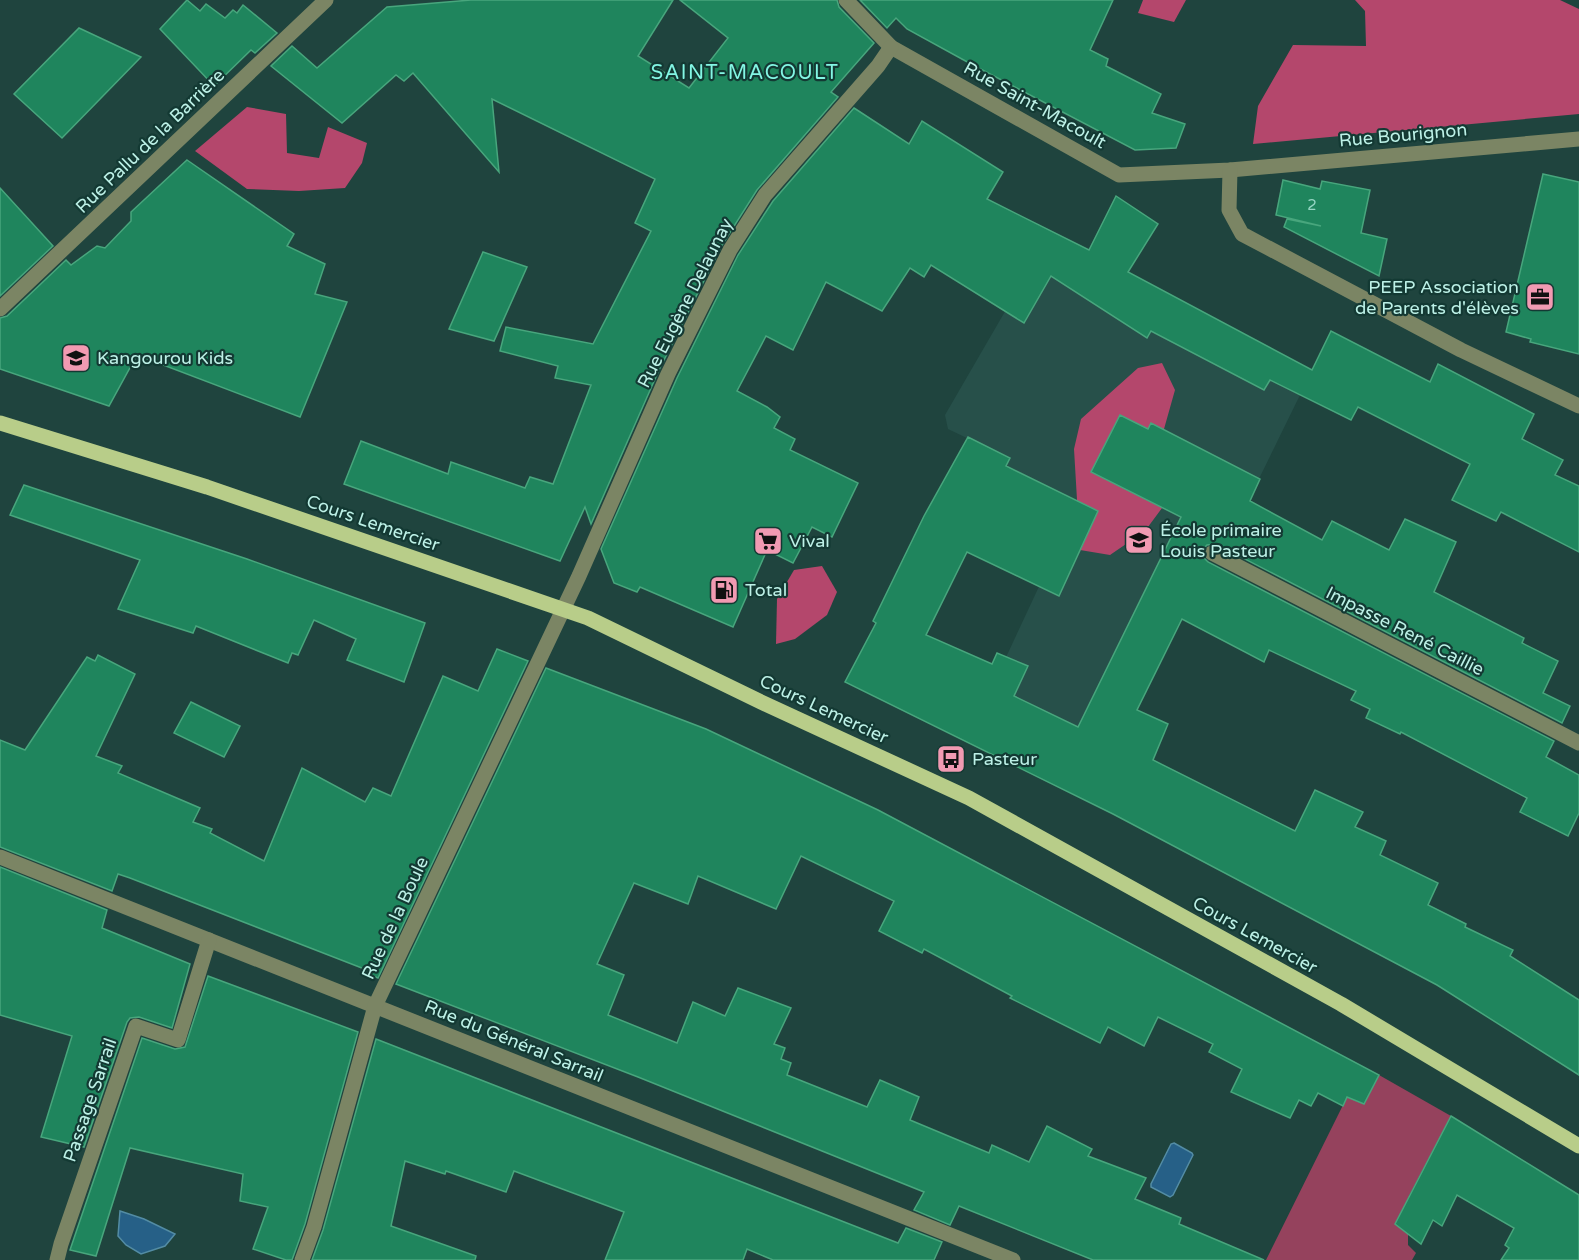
<svg xmlns="http://www.w3.org/2000/svg" width="1579" height="1260" font-family="'Varela Round',sans-serif">
<style>
.built{fill:#27504a}
.green{fill:#95425d}
.forest{fill:#b4476c}
.water{fill:#266087;stroke:#538ca4;stroke-width:1.5}
.building{fill:#1f855d;stroke:#48a67d;stroke-width:1.5}
.lines{fill:none;stroke-linecap:round;stroke-linejoin:round}
.minor{stroke:#7b8564;stroke-width:15}
.major{stroke:#b8cd89;stroke-width:15}
.labels{text-anchor:middle;dominant-baseline:central;stroke-width:4.5;stroke-linejoin:round;paint-order:stroke}
.number-label{font-size:15px;fill:#96d6c4}
.street-label{font-size:18px;fill:#bdf1e7;stroke:#133933}
.poi-label{font-size:18px;fill:#bdf1e7;stroke:#133933;text-anchor:start}
.neighbourhood-label{font-size:20px;letter-spacing:1.5px;fill:#83f6e4;stroke:#133933}
</style>
<rect width="100%" height="100%" fill="#1f443e"/>
<polygon class="built" points="1029,261 1147,338 1151,331 1264,390 1270,380 1300,395 1228,542 1219,538 1197,588 1112,761 964,740 1008,653 1079,501 1006,466 1009,458 948,429 945,415 1014,296"/>
<polygon class="green" points="1379,1075 1451,1116 1409,1196 1423,1204 1408,1234 1408,1245 1416,1253 1412,1260 1266,1260 1347,1097 1364,1104"/>
<g class="forest">
<polygon points="1143,0 1186,0 1174,22 1138,13"/>
<polygon points="1355,0 1560,0 1579,9 1579,114 1253,144 1258,106 1293,45 1366,46 1365,11"/>
<polygon points="247,107 286,114 287,153 319,158 328,127 367,143 362,163 345,188 299,191 247,189 195,151"/>
<polygon points="1162,363 1175,390 1164,429 1162,508 1145,531 1110,555 1080,550 1074,449 1081,419 1138,368"/>
<polygon points="822,566 837,592 827,615 795,639 776,644 777,599 794,570"/>
</g>
<g class="water">
<polygon points="1174,1143 1192,1153 1193,1155 1173,1195 1170,1197 1151,1187 1151,1184 1171,1144"/>
<polygon points="120,1211 144,1219 175,1234 165,1246 141,1254 126,1245 118,1236"/>
</g>
<g class="building">
<polygon points="187,0 200,11 206,4 225,18 233,10 237,13 243,5 277,33 255,53 251,50 214,86 160,29"/>
<polygon points="673,0 638,56 689,88 728,38 680,0 837,0 839,7 874,43 831,92 838,97 757,190 722,245 659,370 591,524 585,507 560,561 344,484 361,441 448,474 451,462 525,488 530,477 553,484 591,385 555,378 558,366 500,351 506,327 593,344 651,231 635,223 655,179 492,99 499,172 413,73 404,81 396,75 342,123 271,66 292,46 317,68 387,7 471,0"/>
<polygon points="860,0 1113,0 1090,50 1108,59 1106,66 1161,94 1152,113 1185,124 1176,148 1135,150 971,64 907,29 896,18 887,28"/>
<polygon points="79,28 141,57 62,138 14,94"/>
<polygon points="854,108 909,144 922,121 1003,172 987,199 1089,250 1116,196 1158,224 1128,272 1312,370 1331,331 1430,382 1438,364 1534,414 1522,439 1563,460 1555,475 1579,486 1579,552 1501,512 1496,521 1452,500 1470,464 1358,407 1351,420 1270,380 1264,390 1151,331 1147,338 1051,276 1024,323 931,265 924,277 910,268 882,311 826,282 793,350 766,336 737,391 767,407 780,417 774,428 795,439 790,450 858,483 832,537 812,527 793,563 767,550 733,627 640,587 637,592 614,583 601,549 677,378 738,255 773,201"/>
<polygon points="187,160 294,234 287,246 325,264 315,294 347,302 300,417 137,355 109,406 0,369 0,318 7,316 66,260 71,265 97,246 105,248 131,221 131,212"/>
<polygon points="1543,174 1579,182 1579,354 1530,342 1531,339 1506,332"/>
<polygon points="1283,180 1320,189 1322,181 1370,190 1361,233 1387,239 1379,276 1284,227 1287,219 1321,226 1276,215"/>
<polygon points="0,188 53,246 0,296"/>
<polygon points="483,252 527,267 494,341 449,329"/>
<polygon points="1120,415 1148,429 1151,423 1260,479 1250,501 1322,540 1332,521 1389,550 1405,519 1456,542 1434,592 1524,638 1522,643 1558,661 1543,693 1570,706 1562,723 1216,544 1207,545 1203,549 1204,558 1208,562 1554,741 1546,757 1579,775 1579,813 1568,836 1520,812 1527,798 1401,732 1400,734 1366,718 1370,709 1351,700 1356,691 1269,650 1264,662 1182,619 1137,710 1168,724 1153,760 1295,831 1315,790 1363,812 1355,827 1386,841 1380,855 1438,883 1428,905 1466,924 1465,927 1513,950 1510,956 1579,1000 1579,1075 1437,985 1113,814 845,682 876,623 873,621 924,516 968,437 1010,458 1006,466 1098,511 1059,596 967,552 926,635 992,664 997,653 1028,666 1014,696 1078,727 1181,517 1091,472"/>
<polygon points="24,485 247,559 425,623 404,682 347,660 356,639 314,620 298,655 292,653 288,663 196,626 193,633 118,609 140,560 10,515"/>
<polygon points="497,649 528,661 378,978 366,973 367,970 130,878 118,874 112,891 0,847 0,740 25,750 87,657 95,661 98,655 135,674 96,756 122,766 118,773 200,808 193,822 212,829 210,833 264,861 302,768 365,802 373,788 391,796 443,676 478,691"/>
<polygon points="546,668 706,729 878,810 1379,1075 1364,1104 1347,1097 1343,1106 1318,1093 1311,1106 1299,1100 1290,1118 1231,1092 1242,1069 1209,1052 1213,1044 1158,1017 1144,1046 1108,1027 1100,1043 1010,998 1012,996 924,949 922,953 879,931 894,901 801,856 776,909 698,876 688,904 634,883 597,964 624,975 608,1015 677,1043 693,1002 725,1016 738,988 791,1008 774,1044 785,1048 781,1059 791,1063 787,1075 867,1107 880,1080 919,1097 910,1120 989,1153 992,1145 1029,1162 1047,1126 1092,1149 1088,1156 1146,1178 1135,1199 1181,1218 1179,1224 1264,1260 1093,1260 959,1206 950,1225 914,1210 924,1192 638,1077 396,984"/>
<polygon points="191,702 240,726 224,757 174,733"/>
<polygon points="0,867 107,910 102,928 190,964 172,1028 139,1017 130,1018 127,1022 84,1147 41,1137 72,1036 0,1015"/>
<polygon points="208,976 358,1032 305,1224 292,1260 286,1260 253,1249 268,1207 240,1201 243,1174 130,1148 96,1256 70,1250 142,1038 175,1049 185,1047"/>
<polygon points="376,1039 898,1243 906,1228 942,1242 934,1260 773,1260 747,1249 743,1260 605,1260 624,1212 514,1171 506,1192 446,1171 445,1174 405,1161 391,1226 476,1256 475,1260 312,1260 323,1230"/>
<polygon points="1451,1116 1579,1195 1579,1260 1501,1260 1509,1248 1505,1245 1514,1228 1457,1195 1442,1226 1433,1220 1421,1244 1395,1224"/>
</g>
<g class="lines">
<g class="minor">
<polyline points="846,0 891,47 1119,175 1230,170 1579,139"/>
<polyline points="1230,170 1229,210 1242,234 1461,350 1579,406"/>
<polyline points="0,309 326,0"/>
<polyline points="1212,553 1579,743"/>
<polyline points="0,857 1013,1260"/>
<polyline points="57,1260 61,1244 136,1026 178,1040 209,940"/>
<polyline points="302,1260 314,1227 375,1006 579,576 668,374 730,250 765,195 878,66 891,47"/>
</g>
<polyline class="major" points="0,423 207,487 588,618 761,702 969,798 1341,1004 1579,1146"/>
</g>
<defs>
<g id="office-square" transform="scale(1.5)"><rect x="-9" y="-9" width="18" height="18" rx="4" fill="#f19ab2" stroke="#133933"/><path d="M-6-3h4V-5.5h4V-3h4V5H-6ZM-1-4.5V-3h2v-1.5ZM-6 0V1H6V0Z" fill="#111"/></g>
<g id="school-square" transform="scale(1.5)"><rect x="-9" y="-9" width="18" height="18" rx="4" fill="#f19ab2" stroke="#133933"/><path d="M0-5L7-2L0 1L-7-2ZM-4 1L0 2.5L4 1V4Q0 6-4 4Z" fill="#111"/></g>
<g id="supermarket-square" transform="scale(1.5)"><rect x="-9" y="-9" width="18" height="18" rx="4" fill="#f19ab2" stroke="#133933"/><path d="M-6-5.5h2.5l.6 2H6L4.5 2H-2.5L-4.4-4H-6ZM-1.5 3.2a1.3 1.3 0 1 0 .1 0ZM3 3.2a1.3 1.3 0 1 0 .1 0Z" fill="#111"/></g>
<g id="fuel-square" transform="scale(1.5)"><rect x="-9" y="-9" width="18" height="18" rx="4" fill="#f19ab2" stroke="#133933"/><path d="M-5.5-6h7V0h2V4h1.3V-2.5L3-4.5l.8-.8L6-3V5H2.5V1h-1V6h-7ZM-4.2-4.7v3.2H.2V-4.7Z" fill="#111"/></g>
<g id="bus-square" transform="scale(1.5)"><rect x="-9" y="-9" width="18" height="18" rx="4" fill="#f19ab2" stroke="#133933"/><path d="M-5-6H5V4H4V6H2V4H-2V6H-4V4H-5ZM-3.5-4V0h7V-4ZM-3.5 1.2v1.5H-2V1.2ZM2 1.2v1.5H3.5V1.2Z" fill="#111"/></g>
</defs>
<g fill-rule="evenodd">
<use href="#office-square" x="1540" y="297"/>
<use href="#school-square" x="76" y="358"/>
<use href="#school-square" x="1139" y="540"/>
<use href="#supermarket-square" x="768" y="541"/>
<use href="#fuel-square" x="724" y="590"/>
<use href="#bus-square" x="951" y="759"/>
</g>
<g class="labels">
<g class="number-label">
<text x="1312" y="205">2</text>
</g>
<g class="street-label">
<text transform="translate(1035 105) rotate(29)">Rue Saint-Macoult</text>
<text transform="translate(1403 135) rotate(-5)">Rue Bourignon</text>
<text transform="translate(150 141) rotate(-44)">Rue Pallu de la Barrière</text>
<text transform="translate(685 303) rotate(-63)">Rue Eugène Delaunay</text>
<text transform="translate(373 523) rotate(19)">Cours Lemercier</text>
<text transform="translate(1405 631) rotate(27)">Impasse René Caillie</text>
<text transform="translate(824 709) rotate(25)">Cours Lemercier</text>
<text transform="translate(395 918) rotate(-65)">Rue de la Boule</text>
<text transform="translate(1255 935) rotate(29)">Cours Lemercier</text>
<text transform="translate(514 1041) rotate(22)">Rue du Général Sarrail</text>
<text transform="translate(90 1100) rotate(-71)">Passage Sarrail</text>
</g>
<g class="poi-label">
<text x="1519" y="287" text-anchor="end">PEEP Association<tspan x="1519" dy="21">de Parents d'élèves</tspan></text>
<text x="97" y="358">Kangourou Kids</text>
<text x="1160" y="530">École primaire<tspan x="1160" dy="21">Louis Pasteur</tspan></text>
<text x="789" y="541">Vival</text>
<text x="745" y="590">Total</text>
<text x="972" y="759">Pasteur</text>
</g>
<g class="neighbourhood-label">
<text x="745" y="73">SAINT-MACOULT</text>
</g>
</g>
</svg>
